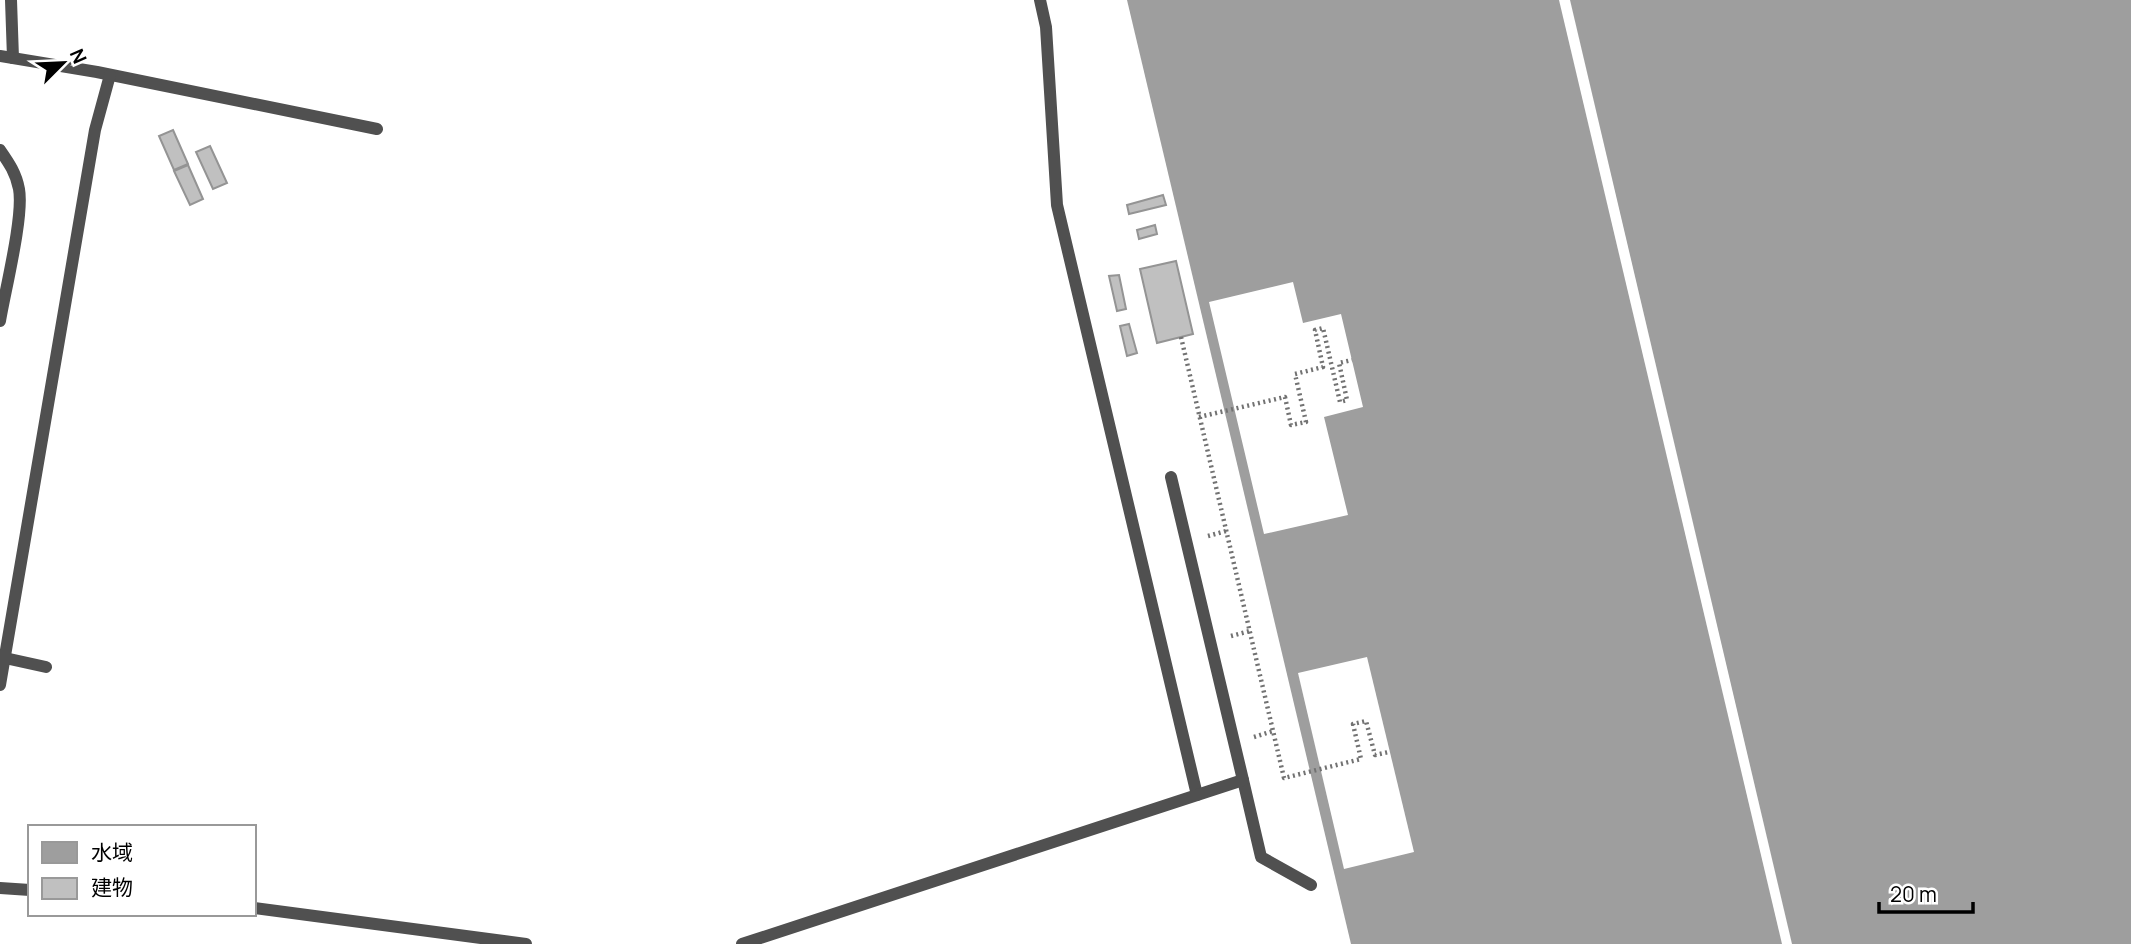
<svg xmlns="http://www.w3.org/2000/svg" width="2131" height="944" font-family="Manrope,'Noto Sans JP',sans-serif">
<style>
.water{fill:#9e9e9e}
.pier{fill:#fff}
.building{fill:#c0c0c0;stroke:#949494;stroke-width:2}
.lines{fill:none;stroke-linecap:round;stroke-linejoin:round}
.path{stroke:#727272;stroke-width:4.5;stroke-dasharray:2 3.5;stroke-linecap:butt}
.lane{stroke:#505050;stroke-width:12}
</style>
<rect width="100%" height="100%" fill="#fff"/>
<polygon class="water" points="1127,0 2131,0 2131,944 1351,944"/>
<g class="pier">
<polygon points="1559,0 1570,0 1792,944 1782,944"/>
<polygon points="1293,282 1303,323 1341,314 1363,407 1324,417 1348,515 1264,534 1209,302"/>
<polygon points="1367,657 1414,852 1344,869 1298,673"/>
</g>
<g class="building">
<polygon points="173,130 188,164 174,170 159,136"/>
<polygon points="210,146 227,183 213,189 196,152"/>
<polygon points="188,165 203,199 190,205 174,171"/>
<polygon points="1163,195 1166,205 1129,214 1127,205"/>
<polygon points="1155,225 1157,234 1139,239 1137,230"/>
<polygon points="1176,261 1193,334 1157,343 1140,269"/>
<polygon points="1119,275 1126,309 1117,311 1109,276"/>
<polygon points="1129,324 1137,353 1127,356 1120,326"/>
</g>
<g class="lines">
<g class="path">
<polyline points="1181,337 1284,778 1361,759 1353,724 1366,721 1375,755 1389,752"/>
<polyline points="1199,417 1285,397 1291,425 1306,422 1295,374 1323,367 1315,330 1323,328 1340,402 1347,400 1339,363 1352,360"/>
<polyline points="1208,536 1226,531"/>
<polyline points="1231,636 1250,631"/>
<polyline points="1254,737 1273,731"/>
</g>
<g class="lane">
<polyline points="11,0 13,58"/>
<polyline points="1040,0 1046,27 1057,205 1197,795"/>
<polyline points="0,56 97,72 377,129"/>
<path d="M0 150C9 163 16 173 19 189 24 216 5 291 0 321"/>
<polyline points="5,658 46,667"/>
<polyline points="0,685 95,130 110,75"/>
<polyline points="1243,780 1261,857 1311,885"/>
<polyline points="0,888 30,890"/>
<polyline points="254,908 526,944"/>
<polyline points="742,944 1243,780 1171,477"/>
</g>
</g>
<rect x="28" y="825" width="228" height="91" fill="#ffffff" stroke="#999999" stroke-width="2"/>
<rect x="42" y="842" width="35" height="21" fill="#9e9e9e" stroke="#999999" stroke-width="2"/>
<text x="91" y="860" font-size="21" fill="#000000">水域</text>
<rect x="42" y="878" width="35" height="21" fill="#c0c0c0" stroke="#999999" stroke-width="2"/>
<text x="91" y="895" font-size="21" fill="#000000">建物</text>
<g transform="translate(63 63) rotate(66)" stroke="#ffffff" stroke-width="5" paint-order="stroke">
<path d="M0-5L12 26L0 18L-12 26Z" fill="#000000"/>
<text y="-10" font-size="19" font-weight="bold" text-anchor="middle" fill="#000000">N</text>
</g>
<path d="M1879 902v10h94v-10" fill="none" stroke="#000000" stroke-width="3.5"/>
<text x="1890" y="902" font-size="21" fill="#000000" stroke="#ffffff" stroke-width="5" paint-order="stroke">20 m</text>
</svg>
